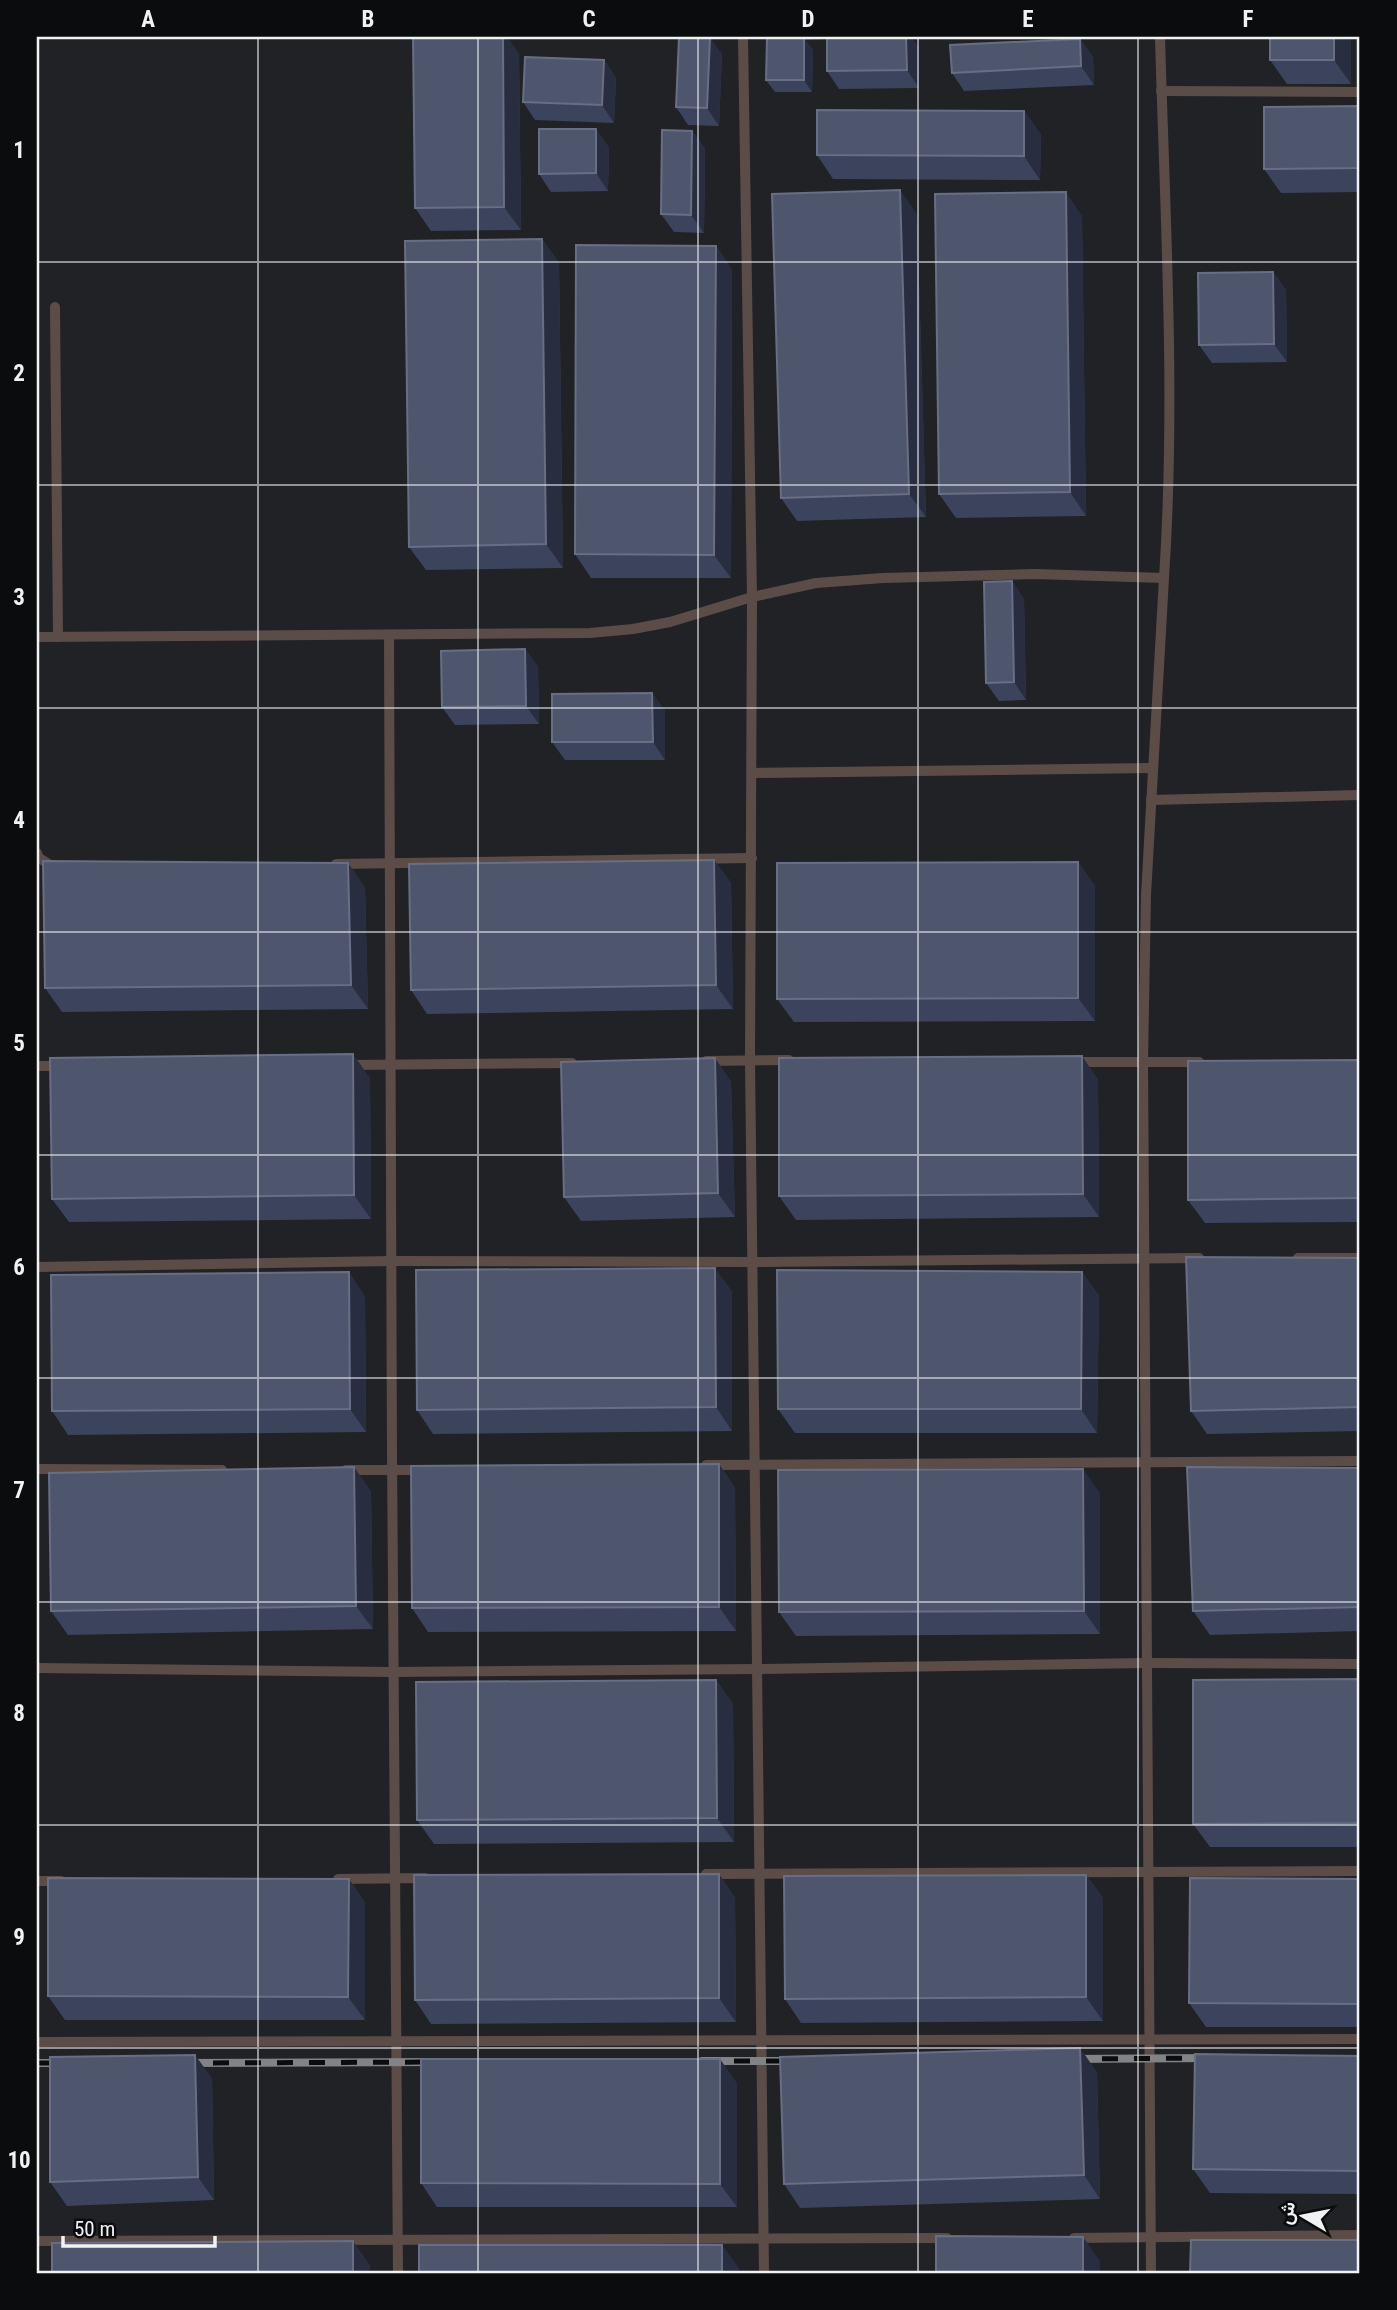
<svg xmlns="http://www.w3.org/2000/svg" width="1397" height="2310" font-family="'Roboto Condensed',Vazirmatn,sans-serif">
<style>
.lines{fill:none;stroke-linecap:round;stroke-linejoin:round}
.lane{stroke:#5c4c48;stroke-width:10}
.rail-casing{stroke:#828386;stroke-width:8}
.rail{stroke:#0b0c0d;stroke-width:5;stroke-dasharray:16;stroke-linecap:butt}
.wall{fill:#3b435d}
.shaded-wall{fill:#282e40}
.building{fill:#4e566e;stroke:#686e83;stroke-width:2}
.grid{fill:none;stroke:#f1f2f4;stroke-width:2;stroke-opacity:0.55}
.neatline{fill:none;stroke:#f1f2f4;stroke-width:2.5}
.grid-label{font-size:23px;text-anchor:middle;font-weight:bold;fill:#f1f2f4}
</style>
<rect width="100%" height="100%" fill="#212226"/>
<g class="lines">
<g class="lane">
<polyline points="743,37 752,597 750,1060 764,2273"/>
<polyline points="1161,91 1360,92"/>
<polyline points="55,307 58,637"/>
<path d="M389 636C391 1182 392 1727 398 2273"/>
<path d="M37 637 590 633 633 629 670 622 752 597 816 583 883 578 1035 574 1164 578C1176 398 1165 217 1160 37"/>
<polyline points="752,773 1152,768"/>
<polyline points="1151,800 1360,795"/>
<polyline points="37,853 39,858 52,866"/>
<polyline points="336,864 752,858"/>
<polyline points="706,1061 789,1060"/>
<polyline points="1074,1062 1199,1062"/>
<polyline points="349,1065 572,1063"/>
<polyline points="37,1066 61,1066"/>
<polyline points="1298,1258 1360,1258"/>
<polyline points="37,1267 392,1261 753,1262 1199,1258"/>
<polyline points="706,1465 1360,1461"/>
<polyline points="37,1469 222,1470"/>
<polyline points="346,1470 422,1470"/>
<polyline points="37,1668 392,1672 758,1669 1147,1663 1360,1664"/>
<polyline points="706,1874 1360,1871"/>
<polyline points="338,1879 425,1878"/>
<polyline points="37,1881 61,1881"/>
<polyline points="37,2042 1360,2039"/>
<polyline points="1074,2238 1360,2235"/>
<polyline points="37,2241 947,2238"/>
<polyline points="1151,2273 1143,1062 1146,895 1164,578"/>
</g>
<g class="rail-casing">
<g id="rail">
<polyline points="1070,2059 1213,2058"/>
<polyline points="702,2061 800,2061"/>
<polyline points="37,2063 69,2063"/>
<polyline points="181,2063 440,2062"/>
</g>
</g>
<use href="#rail" class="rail"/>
</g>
<g class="wall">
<polygon points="413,37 507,37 519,54 521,230 431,231 415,208"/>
<polygon points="791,37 945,37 911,37 919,48 919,88 839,89 827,71 827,39 805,40 813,50 812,92 775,92 766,80 792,38"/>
<polygon points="1351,37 1351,84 1287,84 1270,60"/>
<polygon points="1080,39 1093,57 1094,85 964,91 952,73"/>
<polygon points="722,54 719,126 688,125 676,107"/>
<polygon points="604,60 616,78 614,123 535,120 523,102"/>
<polygon points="1360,106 1360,192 1281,193 1264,169"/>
<polygon points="1024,111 1041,135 1040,180 833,179 817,155"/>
<polygon points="692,131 705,149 704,233 674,232 661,214"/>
<polygon points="609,147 608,191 551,192 539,174"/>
<polygon points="917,214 926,517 797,521 781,498"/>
<polygon points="1082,216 1086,516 956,518 939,494"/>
<polygon points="542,239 559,263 563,568 426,570 409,547"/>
<polygon points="716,246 732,270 731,578 591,578 575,554"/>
<polygon points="1273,272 1286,290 1287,362 1212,363 1199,345"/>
<polygon points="1012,581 1024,599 1026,700 999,701 986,683"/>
<polygon points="525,649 538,667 539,724 455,725 442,707"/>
<polygon points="652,693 665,711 665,760 565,760 552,742"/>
<polygon points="714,860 731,883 733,1009 427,1014 411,990"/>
<polygon points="1078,862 1095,886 1095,1021 794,1022 777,999"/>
<polygon points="365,887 368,1009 62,1012 45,988"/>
<polygon points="1082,1056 1098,1080 1099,1217 796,1220 779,1196"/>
<polygon points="715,1058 731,1082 735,1217 581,1221 564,1197"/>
<polygon points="1360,1060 1360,1222 1205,1223 1188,1200"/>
<polygon points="370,1078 371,1219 69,1222 52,1199"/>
<polygon points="1360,1258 1360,1431 1207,1434 1191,1411"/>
<polygon points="1082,1272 1099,1296 1097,1433 795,1433 778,1409"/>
<polygon points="732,1291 732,1431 433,1434 417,1410"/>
<polygon points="365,1296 366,1432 68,1435 52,1411"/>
<polygon points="719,1464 735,1488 736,1631 428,1632 412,1608"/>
<polygon points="1360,1468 1360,1631 1210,1635 1193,1611"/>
<polygon points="371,1491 373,1629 68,1635 51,1611"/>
<polygon points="1100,1493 1100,1634 796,1636 779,1612"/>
<polygon points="1360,1679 1360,1847 1210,1847 1193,1824"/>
<polygon points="716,1680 733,1704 734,1842 434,1844 417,1820"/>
<polygon points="1086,1875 1103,1898 1103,2021 801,2023 785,1999"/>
<polygon points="349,1879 365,1903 365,2020 65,2020 48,1996"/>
<polygon points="1360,1879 1360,2027 1206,2027 1189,2003"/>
<polygon points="735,1897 736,2022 431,2024 415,2000"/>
<polygon points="1360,2056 1360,2194 1210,2193 1193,2169"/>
<polygon points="1097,2072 1100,2199 800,2208 784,2184"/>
<polygon points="212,2078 214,2200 67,2206 50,2182"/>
<polygon points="737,2083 737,2207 437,2207 421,2183"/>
</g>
<g class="shaded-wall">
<polygon points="503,37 507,37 519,54 521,230 504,207"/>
<polygon points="710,37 722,54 719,126 707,108"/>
<polygon points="906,37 911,37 919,48 919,88 907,70"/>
<polygon points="1334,37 1351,37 1351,84 1334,60"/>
<polygon points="804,38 813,50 812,92 804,80"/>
<polygon points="1080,39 1093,57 1094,85 1081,66"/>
<polygon points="604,60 616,78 614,123 602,105"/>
<polygon points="1024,111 1041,135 1040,180 1024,156"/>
<polygon points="596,129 609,147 608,191 596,173"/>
<polygon points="692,131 705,149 704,233 691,215"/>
<polygon points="900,190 917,214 926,517 909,494"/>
<polygon points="1066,192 1082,216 1086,516 1070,492"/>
<polygon points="542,239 559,263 563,568 546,544"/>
<polygon points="716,246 732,270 731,578 714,555"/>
<polygon points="1273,272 1286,290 1287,362 1274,344"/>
<polygon points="1012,581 1024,599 1026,700 1014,682"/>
<polygon points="525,649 538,667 539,724 526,706"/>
<polygon points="652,693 665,711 665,760 653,742"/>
<polygon points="714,860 731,883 733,1009 716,985"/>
<polygon points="1078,862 1095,886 1095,1021 1078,998"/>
<polygon points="348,863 365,887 368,1009 351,985"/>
<polygon points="353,1054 370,1078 371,1219 354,1195"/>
<polygon points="1082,1056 1098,1080 1099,1217 1083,1194"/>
<polygon points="715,1058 731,1082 735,1217 718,1193"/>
<polygon points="715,1268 732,1291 732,1431 716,1407"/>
<polygon points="349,1272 365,1296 366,1432 350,1409"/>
<polygon points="1082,1272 1099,1296 1097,1433 1081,1409"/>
<polygon points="719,1464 735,1488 736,1631 719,1607"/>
<polygon points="354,1467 371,1491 373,1629 356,1606"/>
<polygon points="1083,1469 1100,1493 1100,1634 1084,1611"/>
<polygon points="716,1680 733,1704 734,1842 717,1818"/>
<polygon points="719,1874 735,1897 736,2022 719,1998"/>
<polygon points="1086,1875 1103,1898 1103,2021 1086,1997"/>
<polygon points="349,1879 365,1903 365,2020 348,1997"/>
<polygon points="1080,2048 1097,2072 1100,2199 1084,2175"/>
<polygon points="195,2055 212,2078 214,2200 198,2177"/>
<polygon points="720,2059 737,2083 737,2207 720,2184"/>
<polygon points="1083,2237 1100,2261 1100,2273 1083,2273"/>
<polygon points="353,2241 370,2265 370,2273 353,2273"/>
<polygon points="722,2245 739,2268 739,2273 722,2273"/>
</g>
<g class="building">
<polygon points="413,37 503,37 504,207 415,208"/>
<polygon points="679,37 710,37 707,108 676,107"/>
<polygon points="827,37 906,37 907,70 827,71"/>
<rect x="1270" y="37" width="64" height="23"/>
<polygon points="767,38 804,38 804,80 766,80"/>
<polygon points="1080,39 1081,66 952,73 950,45"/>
<polygon points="525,57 604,60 602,105 523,102"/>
<polygon points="1360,106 1360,168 1264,169 1264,107"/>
<polygon points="817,110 1024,111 1024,156 817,155"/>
<polygon points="539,129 596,129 596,173 539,174"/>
<polygon points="662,130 692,131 691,215 661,214"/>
<polygon points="900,190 909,494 781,498 772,194"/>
<polygon points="1066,192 1070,492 939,494 935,194"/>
<polygon points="542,239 546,544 409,547 405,241"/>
<polygon points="576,245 716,246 714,555 575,554"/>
<polygon points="1273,272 1274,344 1199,345 1198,273"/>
<polygon points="1012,581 1014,682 986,683 984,582"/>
<polygon points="525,649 526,706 442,707 441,651"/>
<polygon points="652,693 653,742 552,742 552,694"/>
<polygon points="714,860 716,985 411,990 409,864"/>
<polygon points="43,861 348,863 351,985 45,988"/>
<polygon points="1078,862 1078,998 777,999 777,863"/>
<polygon points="353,1054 354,1195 52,1199 50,1058"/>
<polygon points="1082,1056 1083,1194 779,1196 779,1058"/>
<polygon points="715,1058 718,1193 564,1197 561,1062"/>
<polygon points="1360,1060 1360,1198 1188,1200 1188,1061"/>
<polygon points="1186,1257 1360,1258 1360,1407 1191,1411"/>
<polygon points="715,1268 716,1407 417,1410 416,1270"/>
<polygon points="777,1270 1082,1272 1081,1409 778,1409"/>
<polygon points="349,1272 350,1409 52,1411 51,1275"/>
<polygon points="719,1464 719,1607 412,1608 411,1466"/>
<polygon points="354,1467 356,1606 51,1611 49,1473"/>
<polygon points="1187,1467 1360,1468 1360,1607 1193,1611"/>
<polygon points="1083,1469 1084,1611 779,1612 778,1470"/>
<polygon points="1360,1679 1360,1823 1193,1824 1193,1680"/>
<polygon points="716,1680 717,1818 417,1820 416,1682"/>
<polygon points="719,1874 719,1998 415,2000 414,1875"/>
<polygon points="1086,1875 1086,1997 785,1999 784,1876"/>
<polygon points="48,1878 349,1879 348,1997 48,1996"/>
<polygon points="1190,1878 1360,1879 1360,2004 1189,2003"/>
<polygon points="1080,2048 1084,2175 784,2184 780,2057"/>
<polygon points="1195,2054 1360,2056 1360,2171 1193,2169"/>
<polygon points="195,2055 198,2177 50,2182 50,2057"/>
<polygon points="421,2059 720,2059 720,2184 421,2183"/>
<polygon points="936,2236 1083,2237 1083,2273 936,2273"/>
<polygon points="1191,2240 1360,2240 1360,2273 1190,2273"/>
<polygon points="353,2241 353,2273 52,2273 52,2243"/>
<rect x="419" y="2245" width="303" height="28"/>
</g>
<path class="grid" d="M258 37V2273M478 37V2273M698 37V2273M918 37V2273M1138 37V2273M37 262H1360M37 485H1360M37 708H1360M37 932H1360M37 1155H1360M37 1378H1360M37 1602H1360M37 1825H1360M37 2048H1360"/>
<rect width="1397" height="2310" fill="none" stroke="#0b0c0d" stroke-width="77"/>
<g transform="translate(1303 2216) rotate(280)" stroke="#0b0c0d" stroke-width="5" paint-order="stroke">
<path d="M0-5L12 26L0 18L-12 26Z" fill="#f1f2f4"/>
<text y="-10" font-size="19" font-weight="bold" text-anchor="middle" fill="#f1f2f4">ش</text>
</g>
<path d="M63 2236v10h152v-10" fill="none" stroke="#f1f2f4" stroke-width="3.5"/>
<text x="74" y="2236" font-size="21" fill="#f1f2f4" stroke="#0b0c0d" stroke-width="5" paint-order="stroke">50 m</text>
<rect x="38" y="38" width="1320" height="2234" class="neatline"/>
<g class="grid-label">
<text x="148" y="27">A</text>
<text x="368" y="27">B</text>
<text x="589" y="27">C</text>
<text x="808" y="27">D</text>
<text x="1028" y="27">E</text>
<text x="1248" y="27">F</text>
<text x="19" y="158">1</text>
<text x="19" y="381">2</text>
<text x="19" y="605">3</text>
<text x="19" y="828">4</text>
<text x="19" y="1051">5</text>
<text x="19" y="1275">6</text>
<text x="19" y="1498">7</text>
<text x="19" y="1721">8</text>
<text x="19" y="1945">9</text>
<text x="19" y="2168">10</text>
</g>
</svg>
